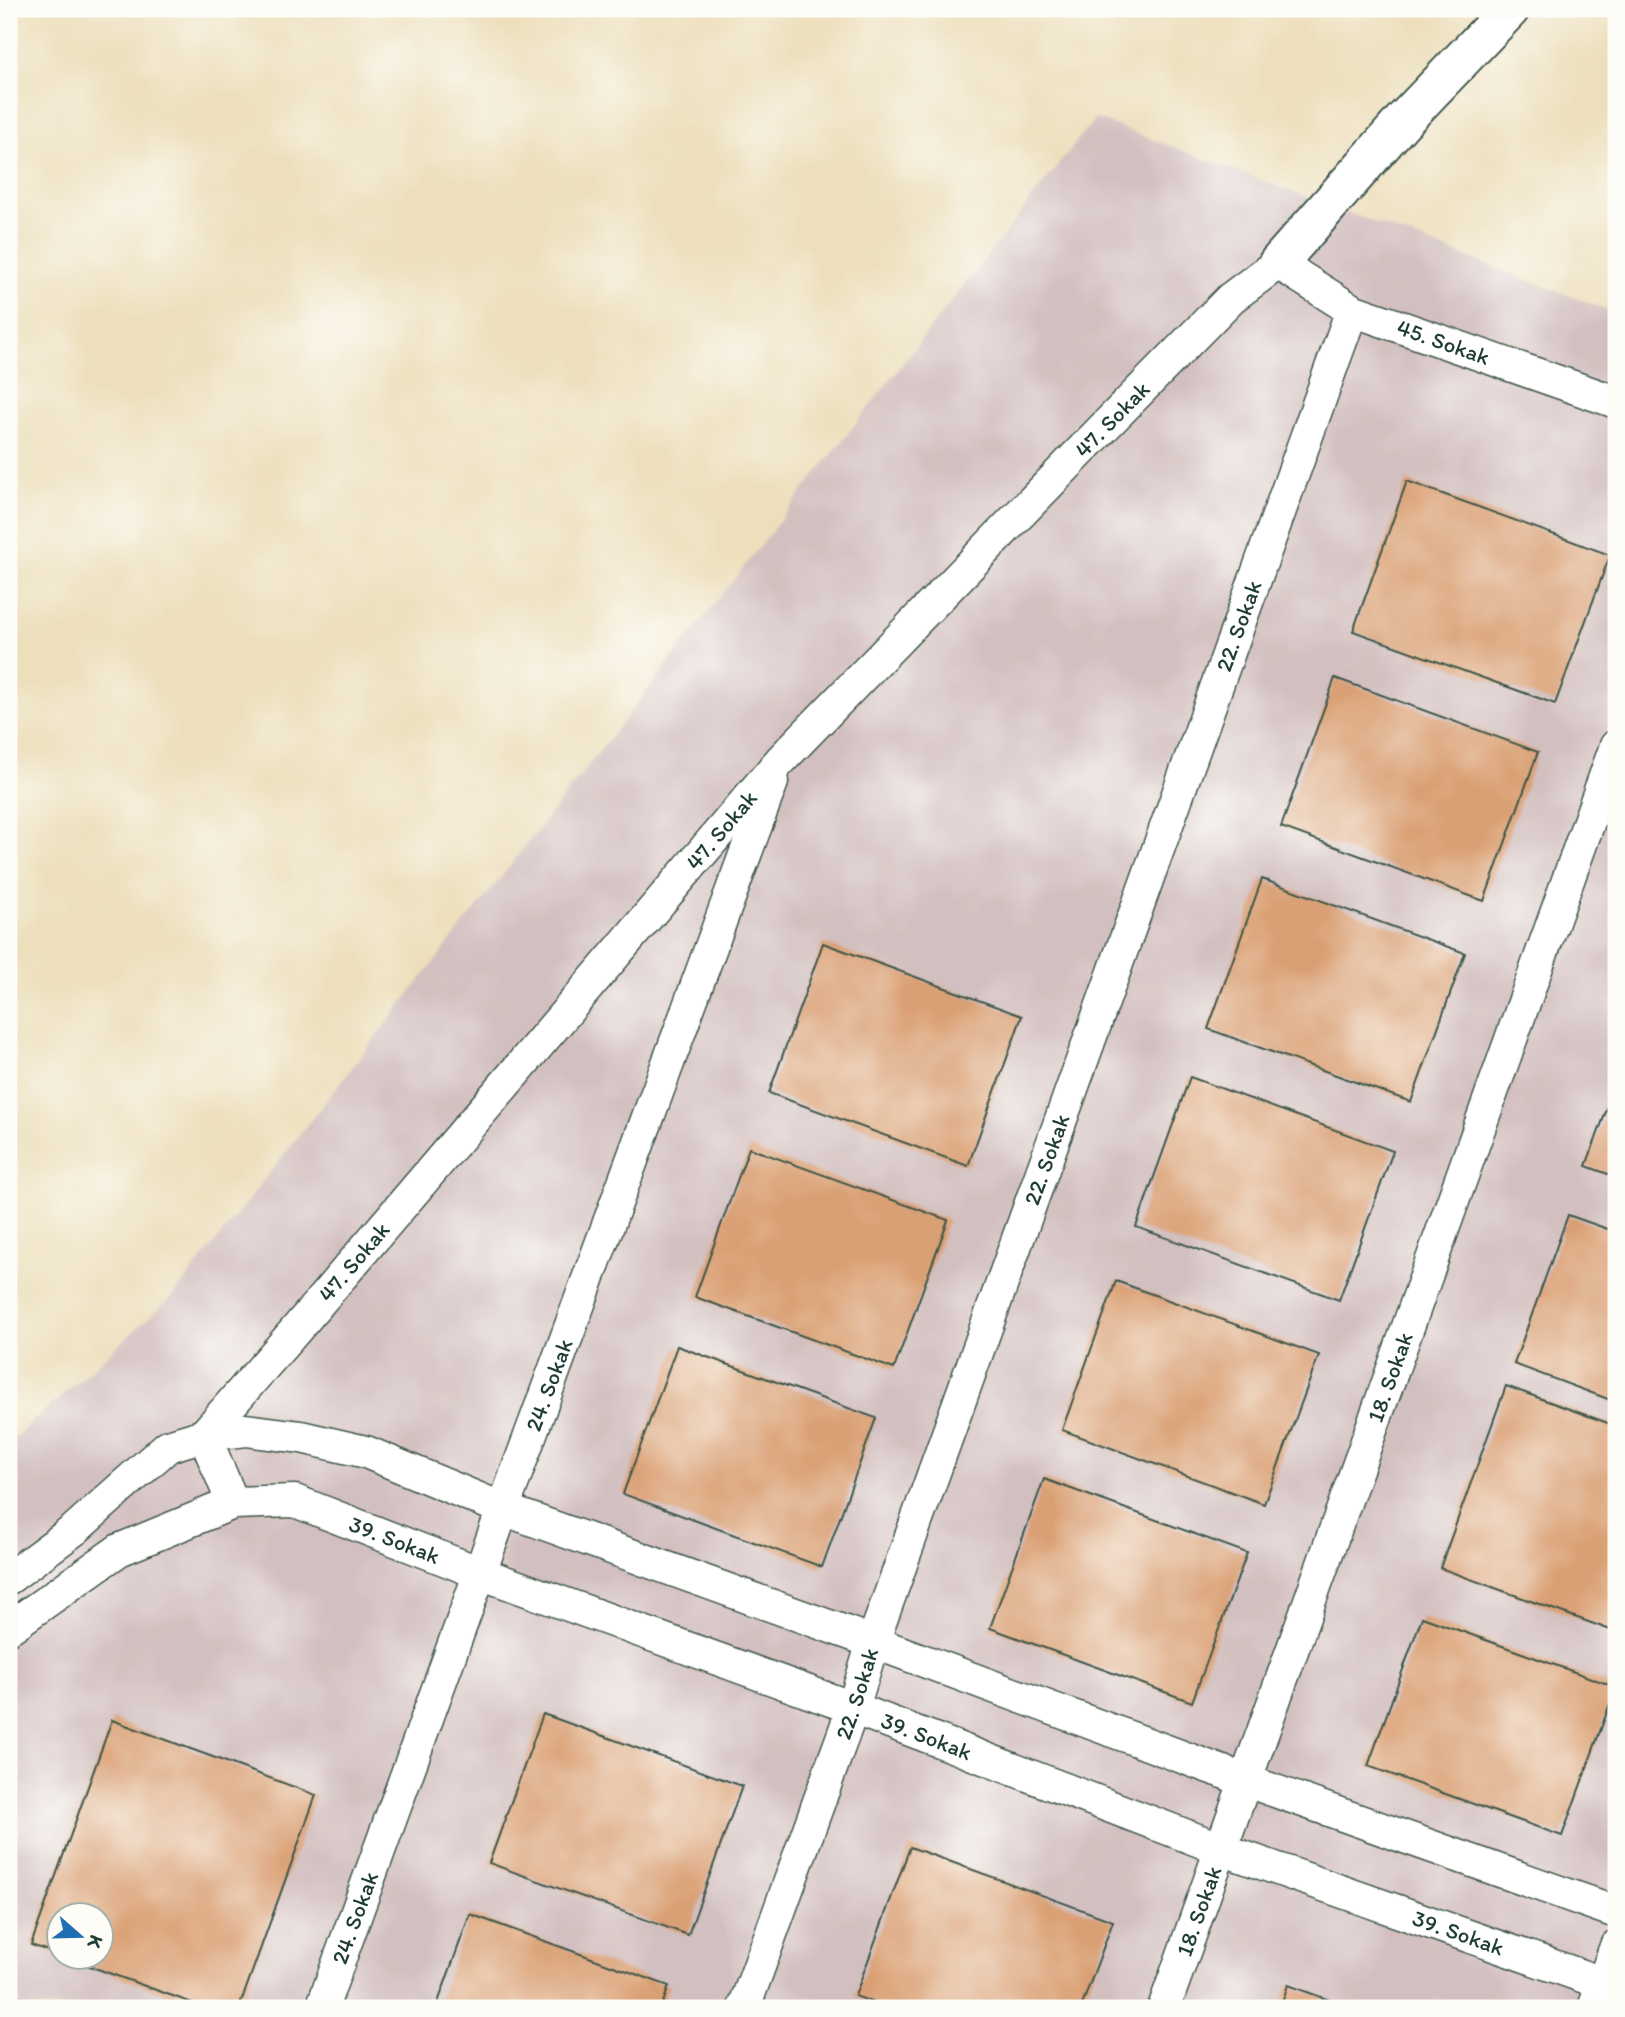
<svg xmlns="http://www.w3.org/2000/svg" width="1625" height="2017" font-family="Itim,sans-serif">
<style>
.industrial{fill:#d2bfbf;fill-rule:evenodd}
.building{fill:#daa074}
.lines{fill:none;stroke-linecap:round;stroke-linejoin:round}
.minor-casing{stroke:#3e5548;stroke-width:35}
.tertiary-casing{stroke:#3e5548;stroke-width:42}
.minor{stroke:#fff;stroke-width:32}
.tertiary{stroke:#fff;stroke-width:38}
.labels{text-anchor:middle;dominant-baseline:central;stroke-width:7;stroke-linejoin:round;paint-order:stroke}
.street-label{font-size:23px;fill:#1f3d34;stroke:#fdfcf7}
</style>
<rect width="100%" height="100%" fill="#fdfcf7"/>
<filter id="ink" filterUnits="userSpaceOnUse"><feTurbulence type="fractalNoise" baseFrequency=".0143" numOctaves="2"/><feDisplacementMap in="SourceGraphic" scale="14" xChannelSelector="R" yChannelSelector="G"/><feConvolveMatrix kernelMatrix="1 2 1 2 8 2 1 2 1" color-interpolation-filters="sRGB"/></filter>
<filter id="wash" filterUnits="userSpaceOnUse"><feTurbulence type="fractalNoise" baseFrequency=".00686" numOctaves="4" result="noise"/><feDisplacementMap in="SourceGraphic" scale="28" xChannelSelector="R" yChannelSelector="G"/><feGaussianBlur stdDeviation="1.57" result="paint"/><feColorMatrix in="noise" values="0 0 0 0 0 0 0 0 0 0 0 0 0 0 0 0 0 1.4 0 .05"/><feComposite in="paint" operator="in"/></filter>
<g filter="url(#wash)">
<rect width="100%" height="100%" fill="#eddfbc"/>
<path class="industrial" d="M1095 118 1616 313V2008H9V1443L174 1295ZM60 1916H102V1958H60Z"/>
<g id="blocks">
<g class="building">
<polygon points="1407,481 1610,555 1555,704 1353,631"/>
<polygon points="1335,678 1538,752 1484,901 1281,827"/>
<polygon points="1262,879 1465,953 1411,1102 1208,1029"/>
<polygon points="823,943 1022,1016 968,1166 769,1093"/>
<polygon points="1190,1077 1393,1151 1339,1300 1136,1227"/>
<polygon points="1616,1084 1616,1177 1586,1166"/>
<polygon points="749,1148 948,1220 894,1369 695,1297"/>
<polygon points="1568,1215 1616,1232 1616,1402 1514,1364"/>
<polygon points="1116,1281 1319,1355 1264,1504 1062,1430"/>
<polygon points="677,1346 876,1418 822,1567 623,1494"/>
<polygon points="1506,1386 1616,1426 1616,1632 1440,1568"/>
<polygon points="1044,1479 1247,1553 1192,1702 990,1628"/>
<polygon points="1422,1617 1616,1687 1562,1836 1368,1766"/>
<polygon points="543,1714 742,1786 688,1935 489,1863"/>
<polygon points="112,1720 316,1795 239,2008 206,2008 67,1958 102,1958 102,1916 60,1916 60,1955 31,1945"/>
<polygon points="910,1847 1113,1921 1081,2008 888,2008 855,1996"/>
<polygon points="470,1914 669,1986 661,2008 436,2008"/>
<polygon points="1288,1985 1351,2008 1280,2008"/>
</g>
</g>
</g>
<g filter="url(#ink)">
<use href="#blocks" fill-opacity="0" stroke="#3e5548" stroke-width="2"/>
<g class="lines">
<g class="minor-casing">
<g id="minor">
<path id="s1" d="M233 1503 204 1435 294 1332 780 761 1111 420 1231 298 1278 263 1352 310 1616 402"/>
<polyline points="9,1578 74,1530 168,1446 204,1435 246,1430 301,1437 366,1452 503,1509 873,1642 1247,1781 1616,1912"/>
<path id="s2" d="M9 1628 119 1550 233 1503 295 1501 480 1573 853 1708 1221 1849 1616 1988"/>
<path id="s3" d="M322 2008 503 1509 772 782"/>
<path id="s4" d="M744 2008 853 1708 873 1642 1352 310"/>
<path id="s5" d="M1164 2008 1616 746"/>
<polyline points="1594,2008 1616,1946"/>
</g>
</g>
<g class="tertiary-casing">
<polyline id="tertiary" points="1278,263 1402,122 1510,9"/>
</g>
<use href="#minor" class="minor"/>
<use href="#tertiary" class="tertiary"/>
</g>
</g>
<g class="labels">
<g class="street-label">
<text stroke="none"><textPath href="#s1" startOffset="1850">45. Sokak</textPath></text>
<text stroke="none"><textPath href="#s1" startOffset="1437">47. Sokak</textPath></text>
<text stroke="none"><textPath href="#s4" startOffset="1468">22. Sokak</textPath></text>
<text stroke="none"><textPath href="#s1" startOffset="870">47. Sokak</textPath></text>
<text stroke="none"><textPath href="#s4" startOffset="901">22. Sokak</textPath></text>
<text stroke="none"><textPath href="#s1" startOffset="303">47. Sokak</textPath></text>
<text stroke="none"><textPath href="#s5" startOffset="670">18. Sokak</textPath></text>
<text stroke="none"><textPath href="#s3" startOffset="663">24. Sokak</textPath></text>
<text stroke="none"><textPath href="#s2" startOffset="427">39. Sokak</textPath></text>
<text stroke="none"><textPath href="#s4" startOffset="334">22. Sokak</textPath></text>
<text stroke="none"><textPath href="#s2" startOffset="994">39. Sokak</textPath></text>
<text stroke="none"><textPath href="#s5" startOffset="103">18. Sokak</textPath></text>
<text stroke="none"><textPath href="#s3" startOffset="96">24. Sokak</textPath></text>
<text stroke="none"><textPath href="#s2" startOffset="1561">39. Sokak</textPath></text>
</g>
</g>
<rect width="1625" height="2017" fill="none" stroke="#fdfcf7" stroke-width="35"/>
<g transform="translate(80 1936) rotate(110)"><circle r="33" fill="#fdfcf7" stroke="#a4b0a9" stroke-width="2"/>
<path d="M0-5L12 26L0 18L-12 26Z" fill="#1f6fb2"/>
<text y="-10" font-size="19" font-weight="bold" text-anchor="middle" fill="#1f3d34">K</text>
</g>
</svg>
